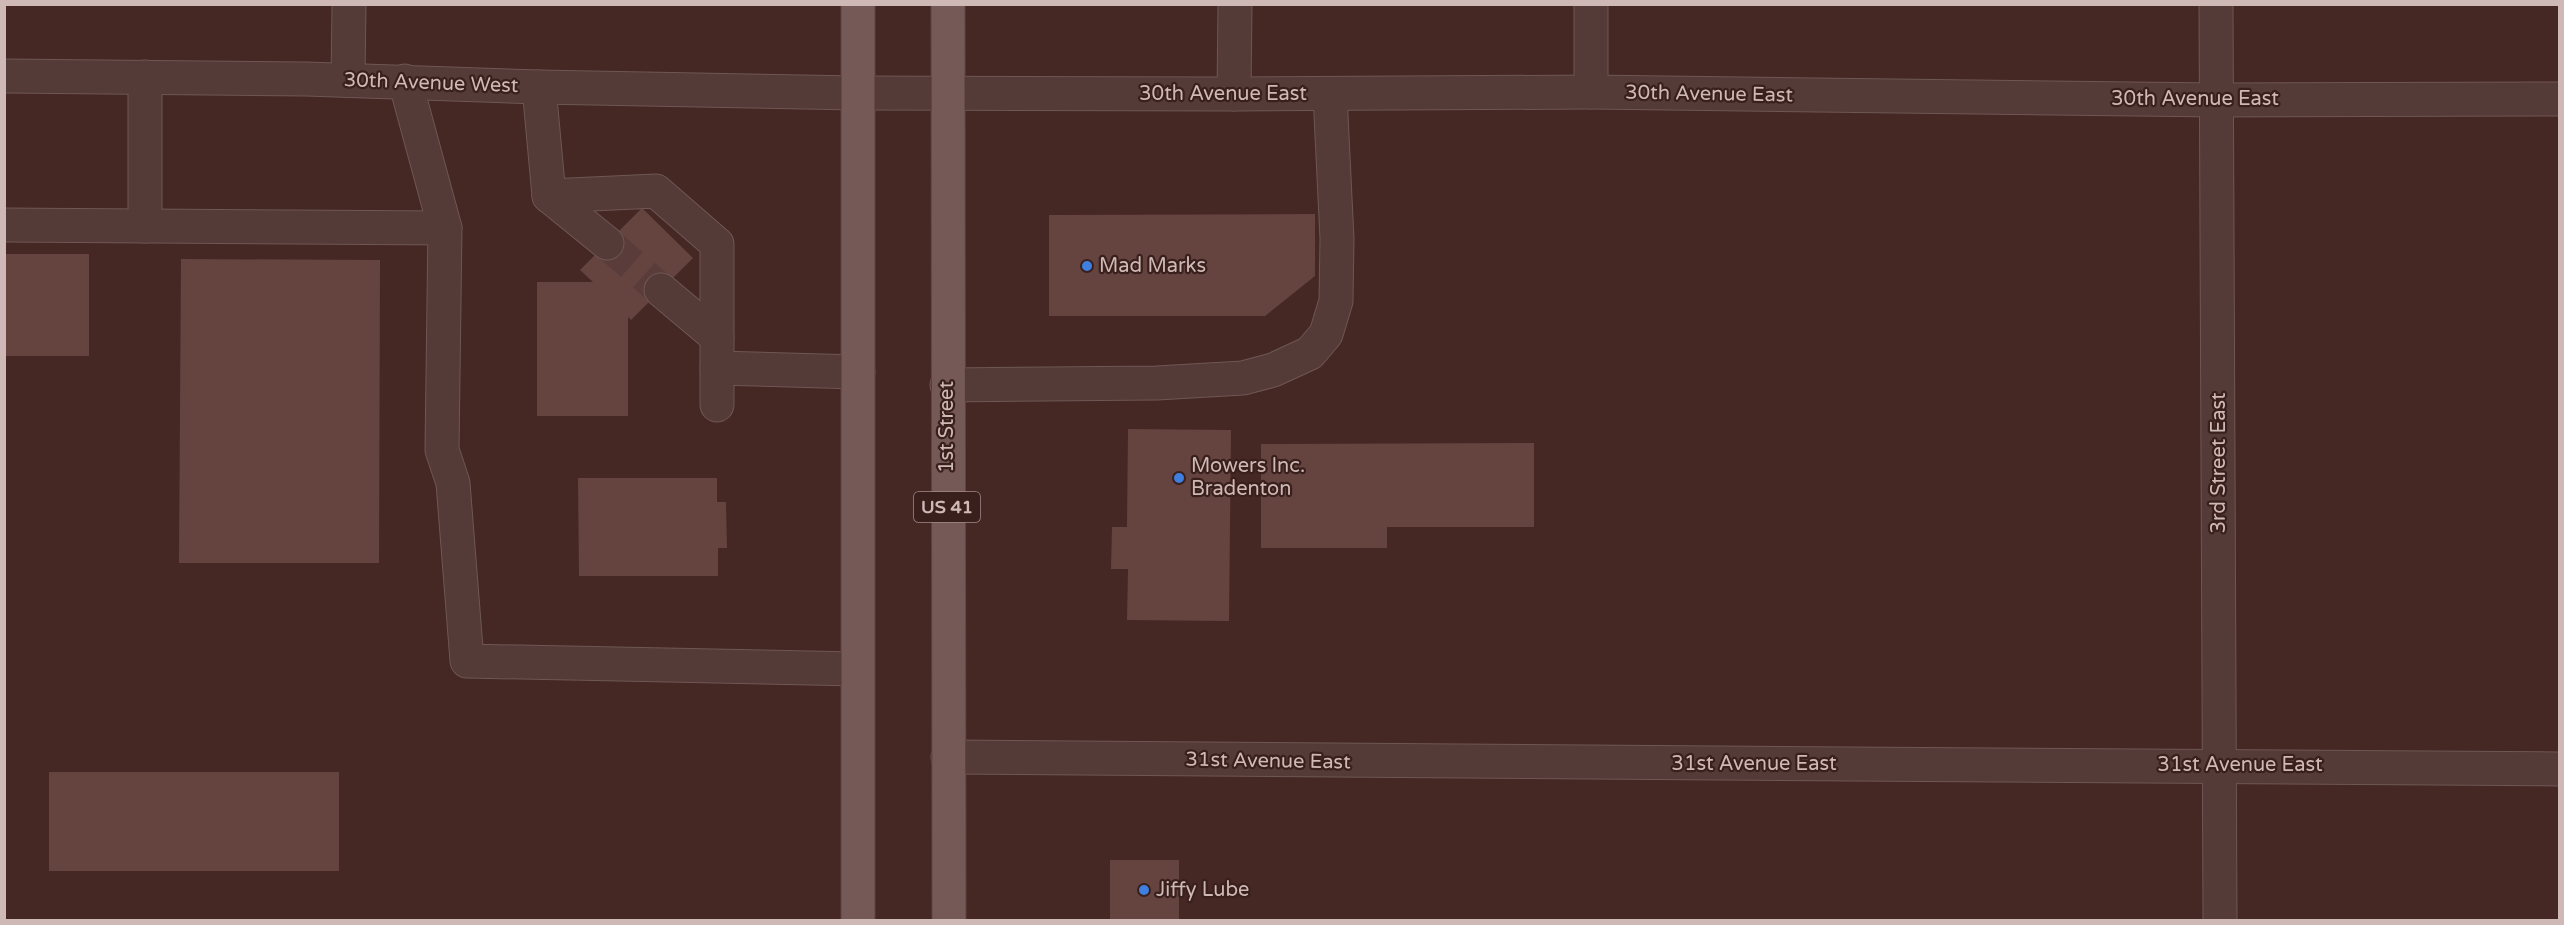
<svg xmlns="http://www.w3.org/2000/svg" width="2564" height="925" font-family="'Varela Round',sans-serif">
<style>
.building{fill:#654440}
.lines{fill:none;stroke-linecap:round;stroke-linejoin:round}
.minor-tunnel{stroke:#5a3d3a;stroke-width:33;stroke-dasharray:33 16;stroke-linecap:butt}
.minor-casing{stroke:#6e5754;stroke-width:35}
.major-casing{stroke:#5d4542;stroke-width:35}
.minor{stroke:#543b38;stroke-width:33}
.major{stroke:#745956;stroke-width:33}
.shop-dot{fill:#3f7fe0;stroke:#39201d;stroke-width:2}
.labels{text-anchor:middle;dominant-baseline:central;stroke-width:4.5;stroke-linejoin:round;paint-order:stroke}
.shield{fill:#39201d;stroke:#a18b88;stroke-width:1.5}
.shield-label{font-size:18px;font-weight:bold;fill:#ceb9b6}
.street-label{font-size:20px;fill:#ceb9b6;stroke:#39201d}
.poi-label{font-size:20px;fill:#ceb9b6;stroke:#39201d;text-anchor:start}
</style>
<rect width="100%" height="100%" fill="#452724"/>
<g class="building">
<polygon points="642,208 693,258 631,320 628,317 628,416 537,416 537,282 593,282 580,270"/>
<polygon points="1315,214 1315,276 1265,316 1049,316 1049,215"/>
<rect x="4" y="254" width="85" height="102"/>
<polygon points="181,259 380,260 379,563 179,563"/>
<polygon points="1128,429 1231,430 1229,621 1127,620 1128,569 1111,569 1112,527 1127,527"/>
<polygon points="1534,443 1534,527 1387,527 1387,548 1261,548 1261,444"/>
<polygon points="578,478 717,478 717,502 726,502 727,548 718,548 718,576 579,576"/>
<rect x="49" y="772" width="290" height="99"/>
<rect x="1110" y="860" width="69" height="60"/>
</g>
<g class="lines">
<polyline class="minor-tunnel" points="607,243 661,290"/>
<g class="minor-casing">
<g id="minor">
<polyline points="1591,4 1591,92"/>
<polyline points="2216,4 2220,920"/>
<polyline points="4,76 306,79 539,87 858,93 1234,94 1591,92 2216,100 2560,99"/>
<polyline points="145,77 145,226"/>
<polyline points="348,80 349,4"/>
<polyline points="405,81 445,228 442,450 453,483 467,661 857,669"/>
<polyline points="539,87 549,196 656,191 717,244 717,405"/>
<polyline points="1234,94 1235,4"/>
<polyline points="549,196 607,243"/>
<polyline points="4,225 445,228"/>
<polyline points="661,290 717,337"/>
<polyline points="717,368 858,372"/>
<polyline points="947,385 1157,383 1243,378 1273,370 1310,353 1326,334 1336,301 1337,239 1330,94"/>
<path d="M948 757C1485 765 2023 762 2560 769"/>
</g>
</g>
<g class="major-casing">
<g id="major">
<polyline points="858,4 858,920"/>
<polyline points="948,4 949,920"/>
</g>
</g>
<use href="#minor" class="minor"/>
<use href="#major" class="major"/>
</g>
<g class="shop-dot">
<circle cx="1087" cy="266" r="6"/>
<circle cx="1179" cy="478" r="6"/>
<circle cx="1144" cy="890" r="6"/>
</g>
<g class="labels">
<rect class="shield" x="914" y="492" width="66" height="30" rx="4.5"/>
<g class="shield-label">
<text x="947" y="507">US 41</text>
</g>
<g class="street-label">
<text transform="translate(431 83) rotate(2)">30th Avenue West</text>
<text x="1223" y="94">30th Avenue East</text>
<text transform="translate(1709 94) rotate(1)">30th Avenue East</text>
<text x="2195" y="99">30th Avenue East</text>
<text transform="translate(947 427) rotate(-90)">1st Street</text>
<text transform="translate(2219 463) rotate(-90)">3rd Street East</text>
<text transform="translate(1268 761) rotate(1)">31st Avenue East</text>
<text x="1754" y="764">31st Avenue East</text>
<text x="2240" y="765">31st Avenue East</text>
</g>
<g class="poi-label">
<text x="1099" y="266">Mad Marks</text>
<text x="1191" y="466">Mowers Inc.<tspan x="1191" dy="23">Bradenton</tspan></text>
<text x="1156" y="890">Jiffy Lube</text>
</g>
</g>
<rect width="2564" height="925" fill="none" stroke="#ceb9b6" stroke-width="12"/>
</svg>
